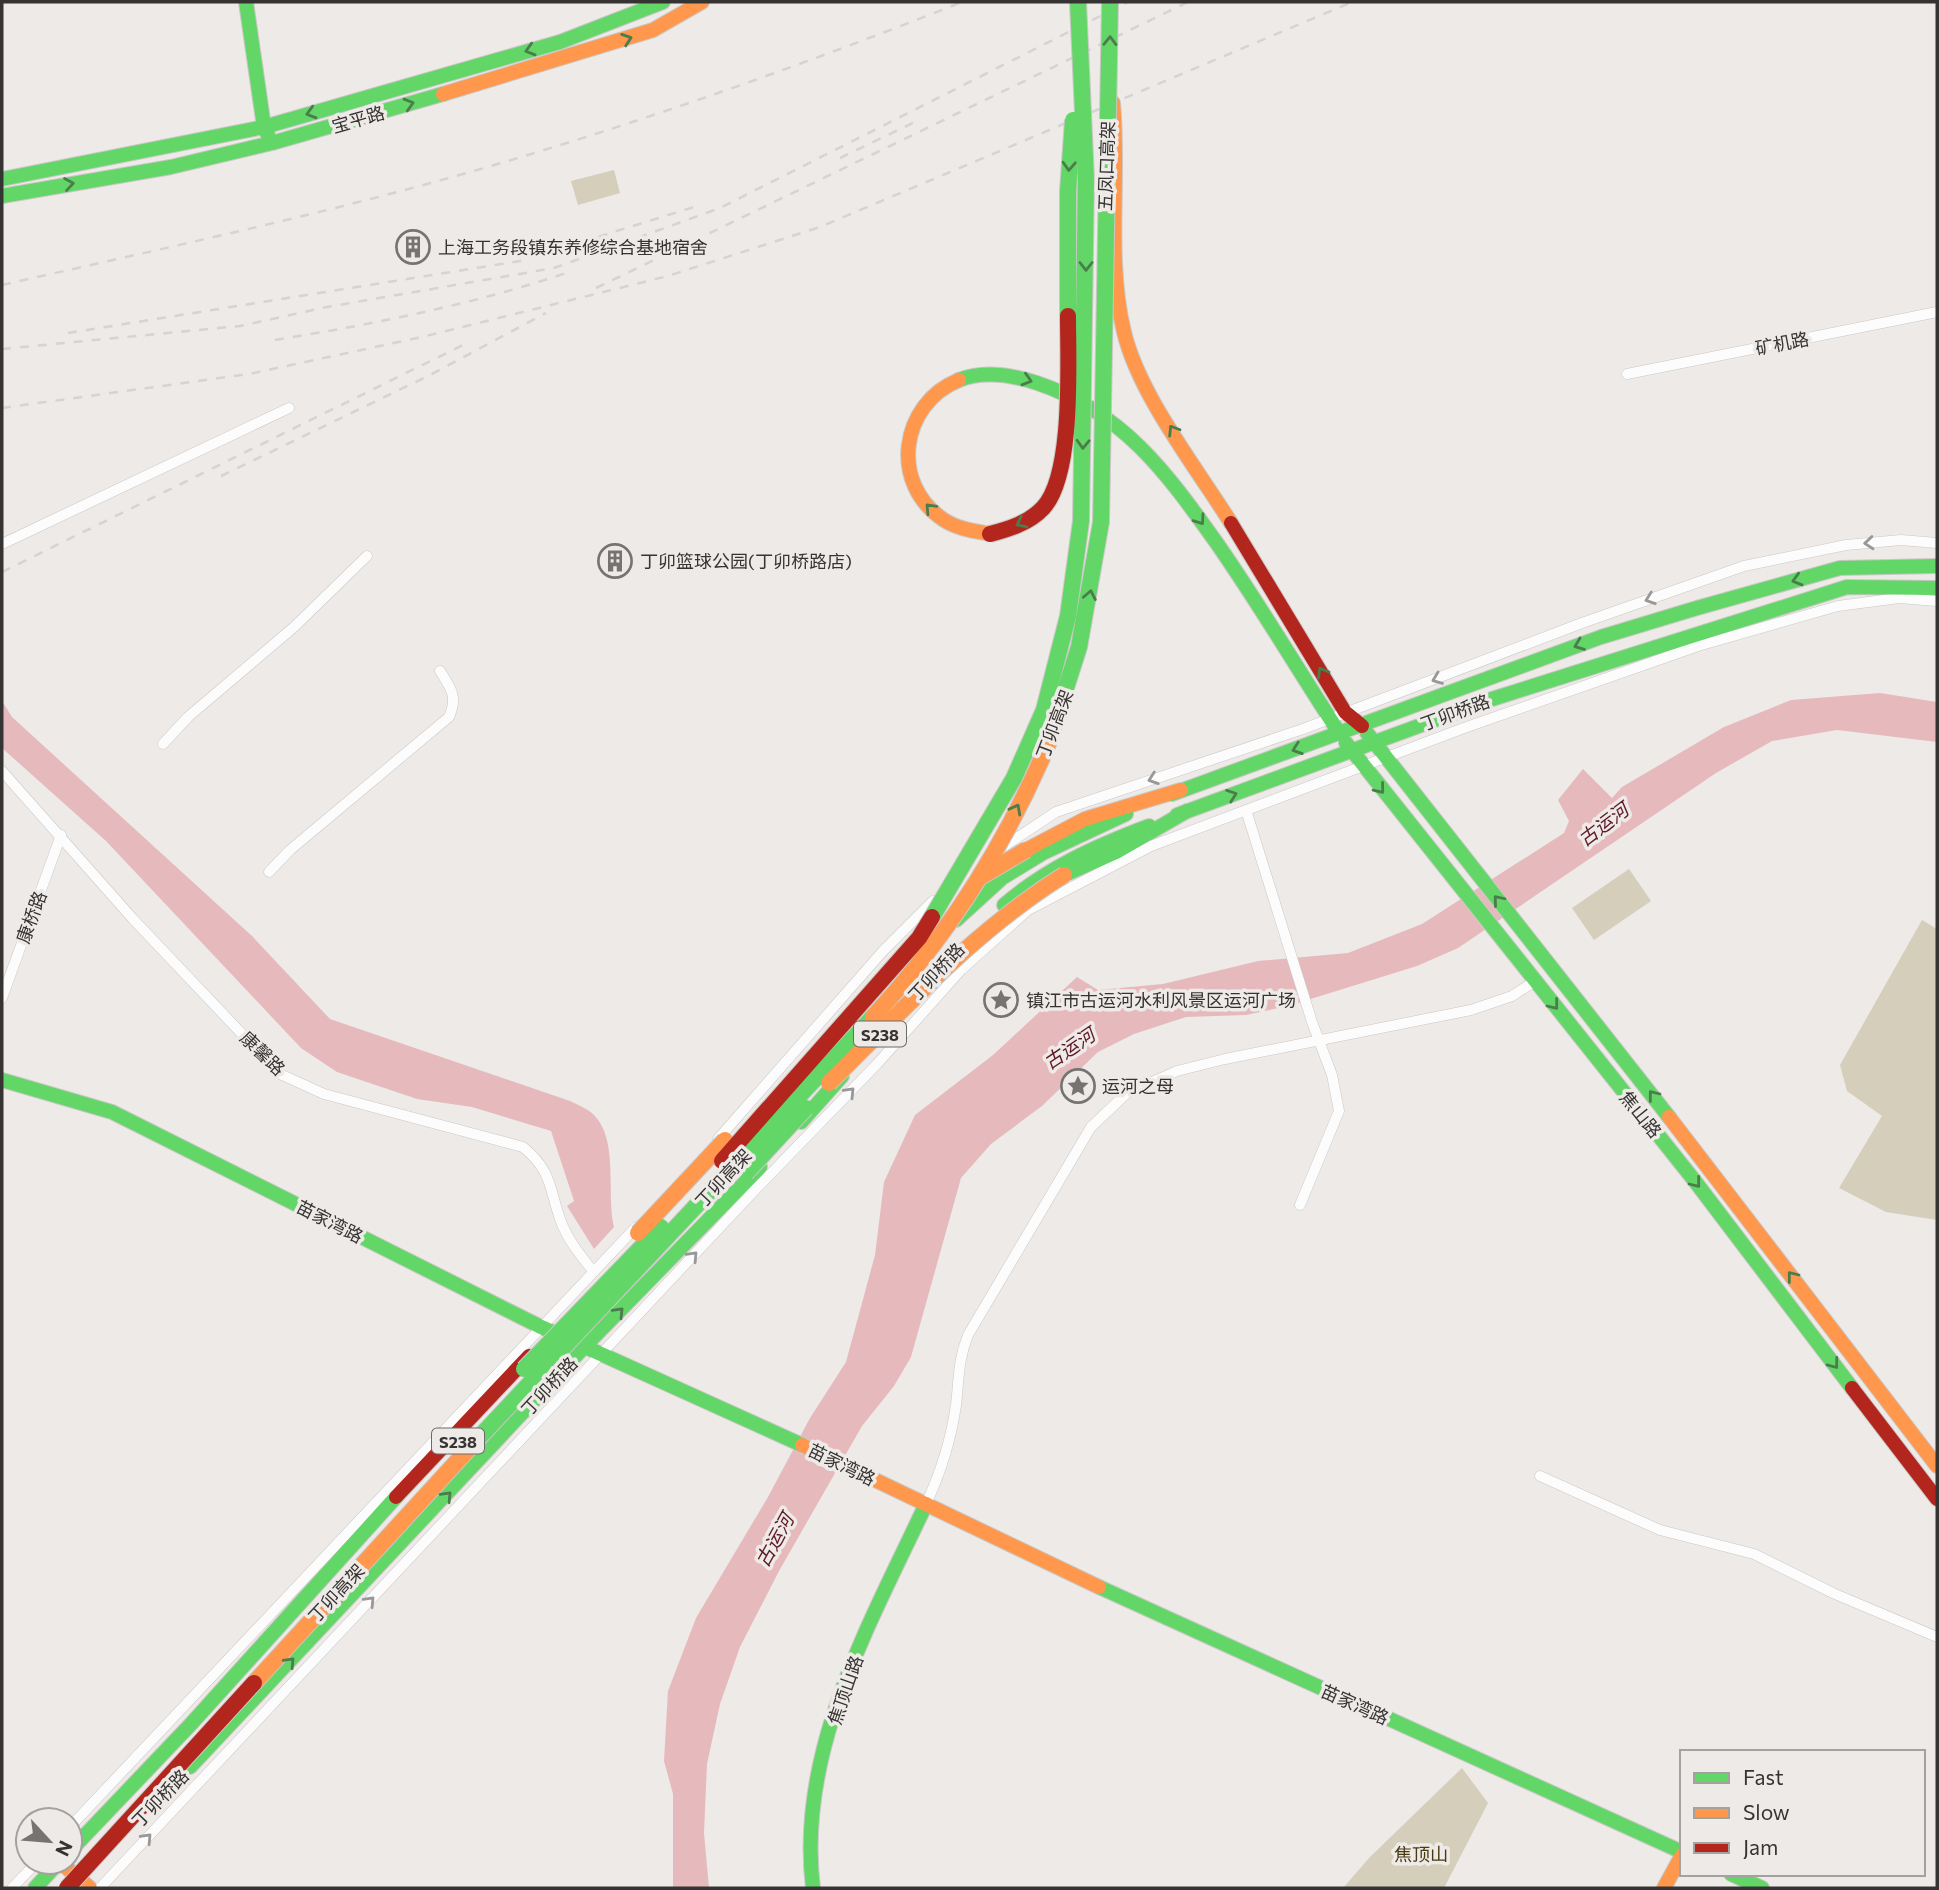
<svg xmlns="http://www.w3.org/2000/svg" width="1939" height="1890" font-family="Commissioner,'Noto Sans SC',sans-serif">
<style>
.green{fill:#d5cebb}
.water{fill:#e6babc}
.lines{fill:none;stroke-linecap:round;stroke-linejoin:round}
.street-casing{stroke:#cac8c6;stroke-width:11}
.fast-casing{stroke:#cac8c6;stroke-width:16}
.slow-casing{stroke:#cac8c6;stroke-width:16}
.jam-casing{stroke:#cac8c6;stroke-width:16}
.street{stroke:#fcfcfc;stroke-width:10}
.fast{stroke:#63d668;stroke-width:14}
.slow{stroke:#ff974d;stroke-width:14}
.jam{stroke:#b3261e;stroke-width:14}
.rail{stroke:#d4d4d4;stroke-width:2.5;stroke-dasharray:9 9;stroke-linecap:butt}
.fast-bridge-casing{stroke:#cac8c6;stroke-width:18;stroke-linecap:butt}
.slow-bridge-casing{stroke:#cac8c6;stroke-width:18;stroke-linecap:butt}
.jam-bridge-casing{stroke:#cac8c6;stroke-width:18;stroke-linecap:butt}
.fast-bridge{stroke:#63d668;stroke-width:16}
.slow-bridge{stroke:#ff974d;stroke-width:16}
.jam-bridge{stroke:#b3261e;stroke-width:16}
.oneway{stroke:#4a7d4b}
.oneway2{stroke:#999898}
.labels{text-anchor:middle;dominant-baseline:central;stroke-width:7;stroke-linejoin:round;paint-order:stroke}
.shield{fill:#eeeae7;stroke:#6d6b69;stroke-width:2}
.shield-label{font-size:16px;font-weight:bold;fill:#363433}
.street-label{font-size:18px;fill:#363433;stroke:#eeeae7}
.poi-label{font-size:18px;fill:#363433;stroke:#eeeae7;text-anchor:start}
.park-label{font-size:18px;fill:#463a10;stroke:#eeeae7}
.water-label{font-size:19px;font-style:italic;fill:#5e1823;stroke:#eeeae7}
</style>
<rect width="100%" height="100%" fill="#edeae8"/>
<g class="green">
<polygon points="614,170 620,193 578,205 571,181"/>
<polygon points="1629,869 1651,901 1594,940 1572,908"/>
<polygon points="1922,920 1937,929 1937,1220 1886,1212 1839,1188 1882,1116 1847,1091 1840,1065"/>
<polygon points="1462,1768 1488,1803 1444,1888 1343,1888 1370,1857"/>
</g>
<g class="water">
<polygon points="1880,693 1937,702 1937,742 1837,730 1772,741 1716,773 1458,948 1417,966 1288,1006 1246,1015 1186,1017 1134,1034 1098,1052 1042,1106 991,1144 961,1178 911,1357 894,1386 862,1426 779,1571 740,1647 720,1704 707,1764 704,1833 709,1888 673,1888 673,1794 664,1761 668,1691 696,1618 768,1497 810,1418 846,1362 875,1255 884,1182 915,1115 993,1055 1077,977 1098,990 1163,984 1258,961 1348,953 1422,924 1564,833 1569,821 1558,800 1583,769 1612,798 1622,787 1724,727 1791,700"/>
<path d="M2 701 12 717 252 936 330 1019 570 1101C578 1105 588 1109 594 1115 619 1140 606 1194 614 1227L594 1249 567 1206 574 1201 551 1131 472 1107 417 1099 337 1072 301 1048 106 841 2 748Z"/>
</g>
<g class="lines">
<g class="street-casing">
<g id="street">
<polyline points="1627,374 1937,312"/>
<polyline points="2,544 289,408"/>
<polyline points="163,744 188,717 294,627 367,556"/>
<path d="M2 771 133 919 280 1074 324 1094 523 1147C552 1171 549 1187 560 1219 567 1239 580 1255 593 1271"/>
<polyline points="1246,810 1312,1022 1332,1075 1339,1111 1300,1205"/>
<polyline points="1003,847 1056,812 1303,729 1582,623 1744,566 1846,545 1901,540 1937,543"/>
<path d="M269 872 290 850 449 717C458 697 451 688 440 671"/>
<polyline points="2,998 61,835"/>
<polyline points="718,1139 883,951 933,901"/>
<polyline points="1540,1476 1660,1530 1754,1554 1835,1594 1937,1637"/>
<path d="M926 1504C941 1472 951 1440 956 1405 959 1379 958 1360 968 1335L1091 1127 1127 1093 1177 1071 1225 1059 1471 1010 1512 996 1535 981"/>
<polyline points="70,1827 636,1227"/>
<polyline points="12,1888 37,1862"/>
<polyline points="100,1888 753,1192 877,1064 961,970 1028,910 1151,846 1464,728 1698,646 1838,606 1899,598 1937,601"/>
</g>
</g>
<g class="fast-casing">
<g id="fast">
<polyline points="246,2 264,127 268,135"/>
<polyline points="2,179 264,127 560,42 663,2"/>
<polyline points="2,196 171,167 272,143 443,94"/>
<path d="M959 380C984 370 1012 375 1037 383 1123 412 1166 472 1216 542 1260 605 1298 670 1340 734"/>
<polyline points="1367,733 1669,1117"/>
<polyline points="1346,743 1694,1180 1852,1388"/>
<polyline points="1172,794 1601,637 1697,608 1840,568 1937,566"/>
<polyline points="1177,815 1492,699 1847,587 1937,588"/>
<polyline points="1064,875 1118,851 1187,811"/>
<path d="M1004 905C1047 868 1096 846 1149 826"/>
<polyline points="956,920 1002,878 1043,853 1126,814"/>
<polyline points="2,1080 112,1112 539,1326 802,1445"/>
<polyline points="801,1122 842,1076"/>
<polyline points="1099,1587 1682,1852"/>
<polyline points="190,1767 585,1346 760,1167"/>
<polyline points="70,1851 191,1724 396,1497"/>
<polyline points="1731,1874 1762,1888"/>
<polyline points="35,1888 59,1862"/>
<path d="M813 1888C796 1751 870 1624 926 1504"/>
</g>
</g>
<g class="slow-casing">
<g id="slow">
<polyline points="443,94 653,30 702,2"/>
<path d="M1113 103C1120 178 1106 258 1124 332 1139 395 1196 467 1231 523"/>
<path d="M959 380C900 404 889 484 944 520 958 529 974 531 990 534"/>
<polyline points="1026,850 1085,819 1181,790"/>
<polyline points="1669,1117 1937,1466"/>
<polyline points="802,1445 1099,1587"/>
<polyline points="60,1862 90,1888"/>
<polyline points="1664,1888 1682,1855"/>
</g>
</g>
<g class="jam-casing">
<g id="jam">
<polyline points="1231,523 1345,712 1362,726"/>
<polyline points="1852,1388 1937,1499"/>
<polyline points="396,1497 529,1356"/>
</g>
</g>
<use href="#street" class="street"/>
<use href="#fast" class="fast"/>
<use href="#slow" class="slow"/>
<use href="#jam" class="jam"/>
<g class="rail">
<polyline points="840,158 919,120"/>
<path d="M2 285C165 248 330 213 491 166 651 119 808 63 962 2"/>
<polyline points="596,288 1188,2"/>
<polyline points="68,333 520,261 694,207"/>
<path d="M275 340C374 324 471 305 566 273"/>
<polyline points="2,349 240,326 327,307 554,268 720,208 1128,2"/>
<polyline points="2,408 249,374 422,337 668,276 820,227 1352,2"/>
<polyline points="221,476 430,375 546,313"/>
<polyline points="2,572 465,344"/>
</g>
<g class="fast-bridge-casing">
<g id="fast-bridge">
<polyline points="1068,316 1068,191 1073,120"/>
<polyline points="1048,744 1079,647 1101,522 1110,2"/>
<polyline points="932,917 1014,778 1044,710 1068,616 1081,521 1086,180 1078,2"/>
<polyline points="746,1173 806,1108"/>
<polyline points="524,1369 661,1227"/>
<polyline points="474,1443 873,1017"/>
</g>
</g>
<g class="slow-bridge-casing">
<g id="slow-bridge">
<polyline points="982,876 1026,850"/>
<path d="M873 1017C946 938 1006 844 1048 744"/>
<path d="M829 1083C904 1009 974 931 1064 875"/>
<polyline points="638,1233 725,1140"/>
<polyline points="254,1683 474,1443"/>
</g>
</g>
<g class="jam-bridge-casing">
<g id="jam-bridge">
<path d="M990 534C1009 529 1029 523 1043 508 1074 475 1068 362 1068 316"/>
<polyline points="722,1161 919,938 932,917"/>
<polyline points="67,1888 254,1683"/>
</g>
</g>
<use href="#fast-bridge" class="fast-bridge"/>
<use href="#slow-bridge" class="slow-bridge"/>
<use href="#jam-bridge" class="jam-bridge"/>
</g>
<defs><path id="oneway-chevron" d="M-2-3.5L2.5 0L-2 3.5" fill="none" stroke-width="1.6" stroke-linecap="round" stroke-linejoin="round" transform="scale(1.75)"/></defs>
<g class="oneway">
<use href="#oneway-chevron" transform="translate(627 39) rotate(-19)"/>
<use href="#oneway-chevron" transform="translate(1110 41) rotate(-89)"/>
<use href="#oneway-chevron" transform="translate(530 50) rotate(164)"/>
<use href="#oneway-chevron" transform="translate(409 104) rotate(-16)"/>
<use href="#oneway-chevron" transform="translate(311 113) rotate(164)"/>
<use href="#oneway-chevron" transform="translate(1069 166) rotate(93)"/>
<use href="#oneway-chevron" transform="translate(69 184) rotate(-9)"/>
<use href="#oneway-chevron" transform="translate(1086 266) rotate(90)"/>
<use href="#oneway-chevron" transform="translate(1027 380) rotate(17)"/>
<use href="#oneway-chevron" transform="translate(1173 430) rotate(-122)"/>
<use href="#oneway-chevron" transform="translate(1083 444) rotate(92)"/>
<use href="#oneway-chevron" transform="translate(930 508) rotate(-133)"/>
<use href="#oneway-chevron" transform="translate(1200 520) rotate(55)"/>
<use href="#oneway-chevron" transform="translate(1021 523) rotate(153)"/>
<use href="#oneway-chevron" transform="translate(1797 580) rotate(164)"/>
<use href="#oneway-chevron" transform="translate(1090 595) rotate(-79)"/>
<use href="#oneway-chevron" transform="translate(1579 645) rotate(159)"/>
<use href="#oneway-chevron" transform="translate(1322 672) rotate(-120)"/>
<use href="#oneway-chevron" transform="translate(1297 749) rotate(161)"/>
<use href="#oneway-chevron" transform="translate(1380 789) rotate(51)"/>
<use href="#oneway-chevron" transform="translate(1232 795) rotate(-20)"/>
<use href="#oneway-chevron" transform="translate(1016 809) rotate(-62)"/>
<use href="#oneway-chevron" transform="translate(1498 900) rotate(-130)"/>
<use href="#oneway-chevron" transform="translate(1554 1005) rotate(52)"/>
<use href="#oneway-chevron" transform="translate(1653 1095) rotate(-128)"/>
<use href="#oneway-chevron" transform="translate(1696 1183) rotate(52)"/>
<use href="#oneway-chevron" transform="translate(1792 1276) rotate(-128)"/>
<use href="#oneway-chevron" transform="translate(619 1312) rotate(-46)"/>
<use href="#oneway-chevron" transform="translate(1834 1364) rotate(53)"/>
<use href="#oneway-chevron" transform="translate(447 1496) rotate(-47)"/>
<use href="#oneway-chevron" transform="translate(290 1662) rotate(-47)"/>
</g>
<g class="oneway2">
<use href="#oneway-chevron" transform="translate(1869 543) rotate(175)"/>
<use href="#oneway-chevron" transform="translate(1650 599) rotate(161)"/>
<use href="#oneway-chevron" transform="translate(1437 679) rotate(159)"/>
<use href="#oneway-chevron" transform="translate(1153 779) rotate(161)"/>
<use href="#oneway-chevron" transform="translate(850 1092) rotate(-46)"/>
<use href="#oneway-chevron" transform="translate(693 1256) rotate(-47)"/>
<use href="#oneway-chevron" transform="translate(370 1601) rotate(-47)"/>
<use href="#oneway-chevron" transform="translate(147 1838) rotate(-47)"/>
</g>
<defs>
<g id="building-ring" transform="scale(1.75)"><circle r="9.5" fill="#eeeae7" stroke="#767472" stroke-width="1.5"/><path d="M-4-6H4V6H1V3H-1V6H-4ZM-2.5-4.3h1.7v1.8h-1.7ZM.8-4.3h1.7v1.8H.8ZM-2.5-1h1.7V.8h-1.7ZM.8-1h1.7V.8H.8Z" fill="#767472"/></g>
<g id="sight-ring" transform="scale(1.75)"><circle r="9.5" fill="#eeeae7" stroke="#767472" stroke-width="1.5"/><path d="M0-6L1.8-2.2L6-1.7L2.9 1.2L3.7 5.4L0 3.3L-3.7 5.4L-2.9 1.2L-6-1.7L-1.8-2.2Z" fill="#767472"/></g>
</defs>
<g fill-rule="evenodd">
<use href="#building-ring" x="413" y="247"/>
<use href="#building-ring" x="615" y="561"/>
<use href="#sight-ring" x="1001" y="1000"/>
<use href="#sight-ring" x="1078" y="1086"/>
</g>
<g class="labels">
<g class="shield">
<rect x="854" y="1021.5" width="52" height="25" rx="5"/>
<rect x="432" y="1428.5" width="52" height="25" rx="5"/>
</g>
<g class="shield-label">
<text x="880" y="1034">S238</text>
<text x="458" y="1441">S238</text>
</g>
<g class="street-label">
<text transform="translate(358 119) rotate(-16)">宝平路</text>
<text transform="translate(1106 166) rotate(-88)">五凤口高架</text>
<text transform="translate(1782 343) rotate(-11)">矿机路</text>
<text transform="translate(1455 712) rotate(-20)">丁卯桥路</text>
<text transform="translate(1054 724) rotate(-69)">丁卯高架</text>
<text transform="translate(31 917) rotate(-70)">康桥路</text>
<text transform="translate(936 972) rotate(-47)">丁卯桥路</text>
<text transform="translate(263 1053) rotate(44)">康馨路</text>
<text transform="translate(1641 1114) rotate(51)">焦山路</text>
<text transform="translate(723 1178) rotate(-47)">丁卯高架</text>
<text transform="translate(330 1221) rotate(27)">苗家湾路</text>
<text transform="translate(549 1386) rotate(-47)">丁卯桥路</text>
<text transform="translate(842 1464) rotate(26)">苗家湾路</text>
<text transform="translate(336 1593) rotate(-47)">丁卯高架</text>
<text transform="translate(845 1690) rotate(-71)">焦顶山路</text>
<text transform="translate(1355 1704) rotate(24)">苗家湾路</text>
<text transform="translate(160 1798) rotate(-46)">丁卯桥路</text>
</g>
<g class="poi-label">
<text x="438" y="247">上海工务段镇东养修综合基地宿舍</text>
<text x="640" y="561">丁卯篮球公园(丁卯桥路店)</text>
<text x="1026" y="1000">镇江市古运河水利风景区运河广场</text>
<text x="1102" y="1086">运河之母</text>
</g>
<g class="park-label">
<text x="1421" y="1854">焦顶山</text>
</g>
<g class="water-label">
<text transform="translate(1603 824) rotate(-37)">古运河</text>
<text transform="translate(1069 1048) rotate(-34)">古运河</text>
<text transform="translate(774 1540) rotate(-61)">古运河</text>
</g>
</g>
<rect width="1939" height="1890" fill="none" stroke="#363433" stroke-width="7"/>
<rect x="1680" y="1750" width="245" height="126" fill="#eeeae7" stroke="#a4a19f" stroke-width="2"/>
<rect x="1694" y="1773" width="35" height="10" fill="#63d668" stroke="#a4a19f" stroke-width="2"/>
<text x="1743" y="1785" font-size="21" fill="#363433">Fast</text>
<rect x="1694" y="1808" width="35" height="10" fill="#ff974d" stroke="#a4a19f" stroke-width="2"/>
<text x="1743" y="1820" font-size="21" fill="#363433">Slow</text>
<rect x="1694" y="1843" width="35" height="10" fill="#b3261e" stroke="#a4a19f" stroke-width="2"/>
<text x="1743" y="1855" font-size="21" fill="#363433">Jam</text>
<g transform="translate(49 1841) rotate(116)"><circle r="33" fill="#eeeae7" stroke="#a4a19f" stroke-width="2"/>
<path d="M0-5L12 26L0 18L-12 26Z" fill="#767472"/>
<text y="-10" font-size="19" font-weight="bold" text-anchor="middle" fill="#363433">N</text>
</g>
</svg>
